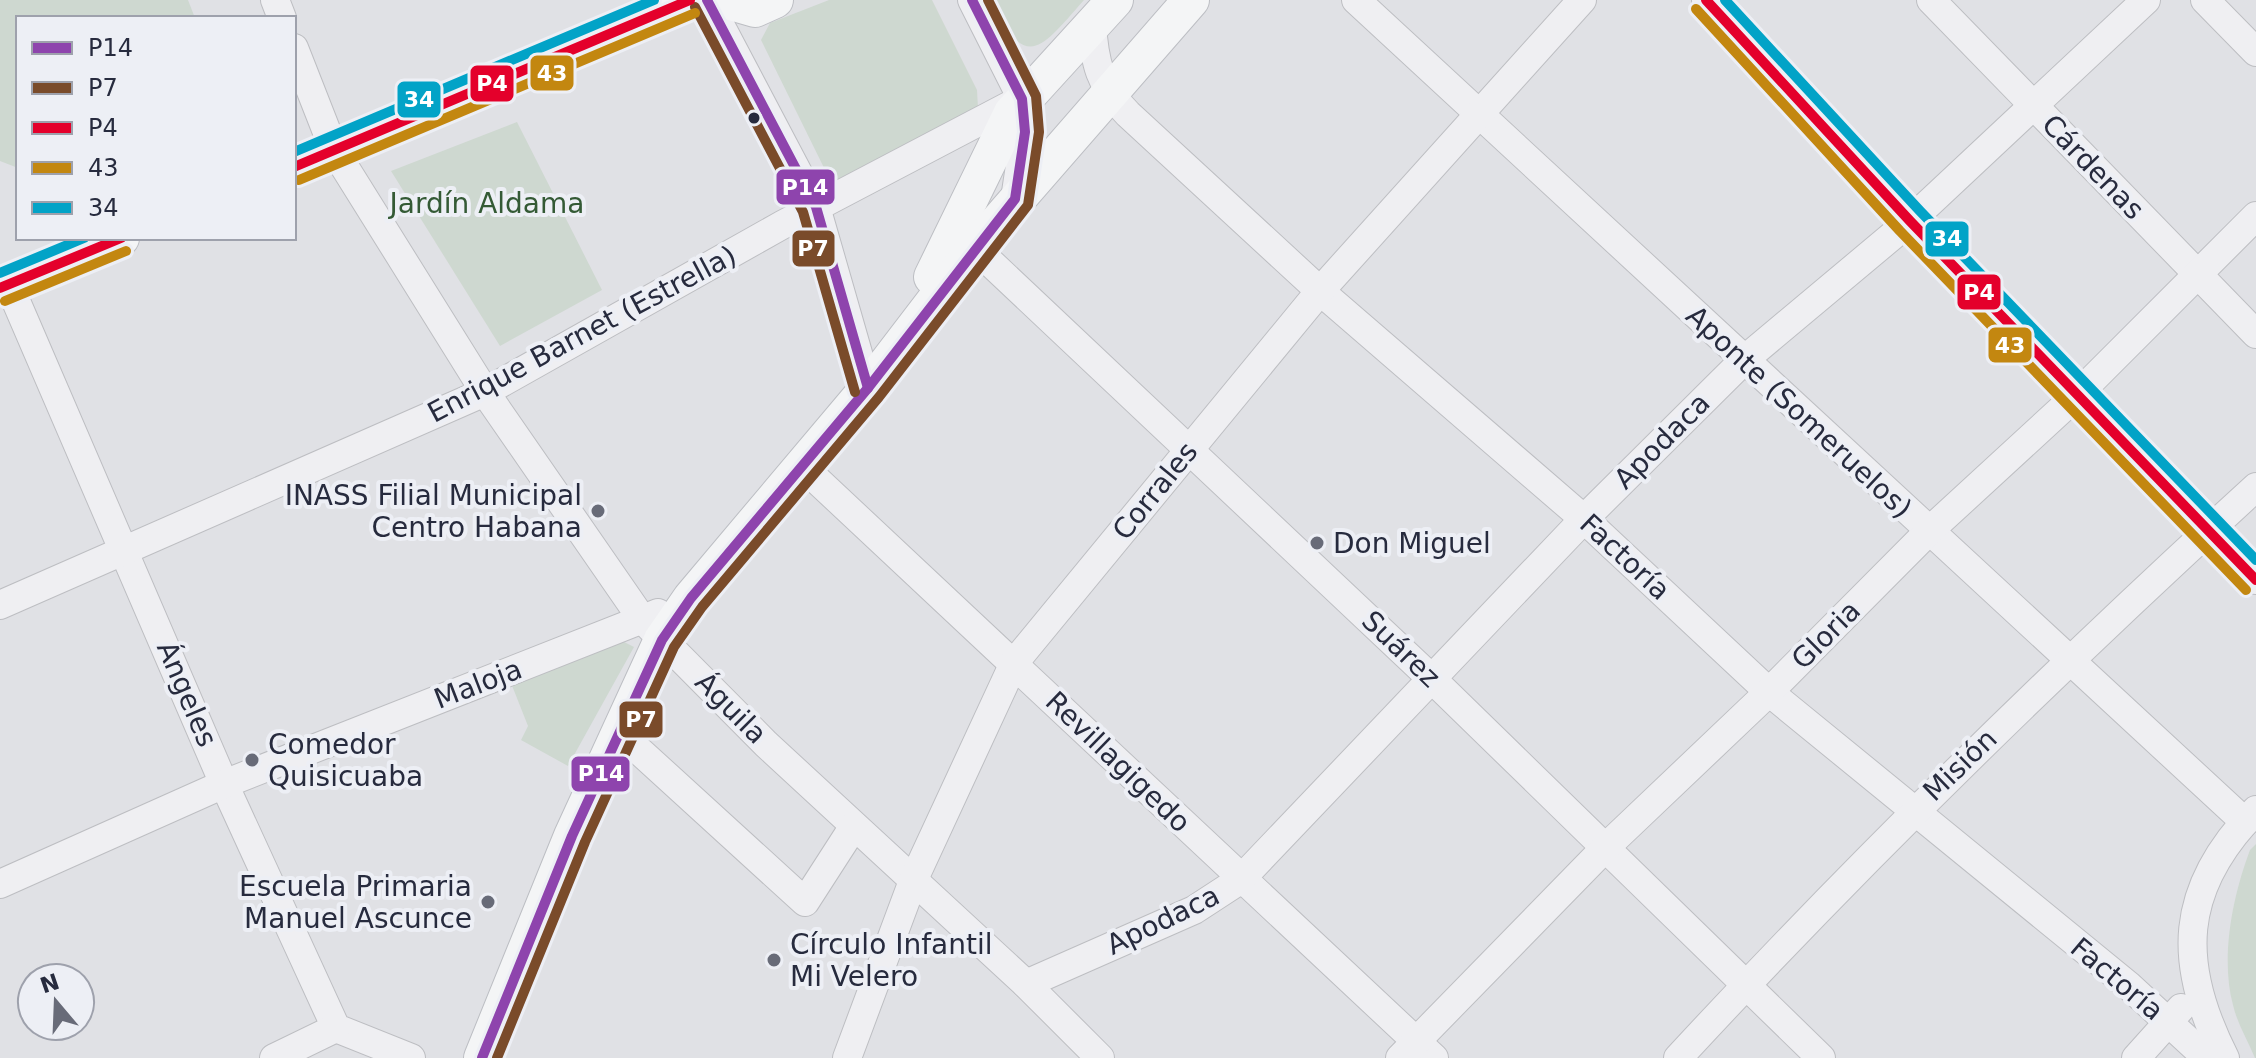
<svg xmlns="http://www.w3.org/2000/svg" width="2256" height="1058" font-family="'DejaVu Sans',sans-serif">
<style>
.green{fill:#ced8d0}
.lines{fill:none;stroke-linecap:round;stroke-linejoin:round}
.minor-casing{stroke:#bdbec2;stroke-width:30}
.major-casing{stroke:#bcbec3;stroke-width:38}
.minor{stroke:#efeff2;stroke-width:28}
.major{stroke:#f4f5f6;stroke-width:36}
.bus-1-casing{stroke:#edeff5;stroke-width:16}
.bus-2-casing{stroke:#edeff5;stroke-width:16}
.bus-3-casing{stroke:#edeff5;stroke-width:16}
.bus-4-casing{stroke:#edeff5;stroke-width:16}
.bus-5-casing{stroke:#edeff5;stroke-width:16}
.bus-1{stroke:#8e44ad;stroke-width:10}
.bus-2{stroke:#7a4b2a;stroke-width:10}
.bus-3{stroke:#e4002b;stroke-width:10}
.bus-4{stroke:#c38710;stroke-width:10}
.bus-5{stroke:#02a3c7;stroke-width:10}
.bus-dot{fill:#272b3e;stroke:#edeff5;stroke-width:3}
.poi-dot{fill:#686b78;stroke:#edeff5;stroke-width:3}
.labels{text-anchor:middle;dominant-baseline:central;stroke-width:8;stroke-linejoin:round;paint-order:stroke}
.street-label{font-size:28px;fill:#272b3e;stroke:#edeff5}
.park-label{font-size:28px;fill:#345a35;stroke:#edeff5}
.poi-label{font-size:28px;fill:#272b3e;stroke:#edeff5;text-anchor:start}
.line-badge{stroke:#edeff5;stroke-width:3}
.badge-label{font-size:22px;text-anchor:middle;font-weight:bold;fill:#fff}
</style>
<rect width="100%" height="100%" fill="#e0e1e5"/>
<g class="green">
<polygon points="0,0 188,0 195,18 18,18 18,168 0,161"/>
<polygon points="829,0 932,0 977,90 978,108 837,184 831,182 761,40 770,23"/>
<path d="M989 0H1084C1039 51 1027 72 989 0Z"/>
<polygon points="517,122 602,290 500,346 391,171"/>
<polygon points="618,639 634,647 568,766 521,740 528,726 511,683"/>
<path d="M2256 844V1058H2255C2248 1041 2237 1023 2233 1005 2220 957 2233 895 2250 850Z"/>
</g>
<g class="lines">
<g class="minor-casing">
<g id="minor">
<polyline points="275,0 282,18"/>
<polyline points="707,0 816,207 868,388"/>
<polyline points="972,0 1022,99 1025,132 1015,199"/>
<polyline points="1356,0 2245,822"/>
<polyline points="1706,0 1910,221 2256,580"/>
<polyline points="1931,0 2256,334"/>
<polyline points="2205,0 2256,52"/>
<path d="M1092 23C1094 62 1100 86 1128 114L1320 291 1584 519 1769 692 2128 985 2207 1058"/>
<polyline points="294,48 334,150 485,392 642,619 766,744 1026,984 1100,1058"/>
<polyline points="975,248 1431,678 1821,1058"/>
<polyline points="9,285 224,784 336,1028 411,1058"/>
<polyline points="802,466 1434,1058"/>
<polyline points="0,605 485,392 782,225 1022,99"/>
<polyline points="619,729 634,746 805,902 854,826"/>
<polyline points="0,884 224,784 658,613"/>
<polyline points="1026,984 1194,910 1240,880 1584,519 1744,360 1910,221 2146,0"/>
<polyline points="274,1058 336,1028"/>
<polyline points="847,1058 913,881 1014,663 1320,291 1582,0"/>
<polyline points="1400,1058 1605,848 1769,692 1928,532 2077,395 2256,216"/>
<path d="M1678 1058C1862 859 2056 670 2256 487"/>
<polyline points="2136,1058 2181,1008"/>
<path d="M2225 1058C2177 964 2178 889 2256 810"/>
</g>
</g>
<g class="major-casing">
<g id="major">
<polyline points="724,0 755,9 775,0"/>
<polyline points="294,167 690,0"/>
<polyline points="932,277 1012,113 1115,0"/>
<polyline points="0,288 121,238"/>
<polyline points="482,1058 572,836 662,640 691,598 868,388 975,248 1191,0"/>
</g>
</g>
<use href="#minor" class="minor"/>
<use href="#major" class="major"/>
<g class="bus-1-casing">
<g id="bus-1">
<polyline points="707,0 816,207 868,388"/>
<polyline points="482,1058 572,836 662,640 691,598 868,388 1015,199 1025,132 1022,99 972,0"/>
</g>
</g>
<g class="bus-2-casing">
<g id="bus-2">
<polyline points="695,7 803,212 855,392"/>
<polyline points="497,1058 585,842 674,647 702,607 879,397 1028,205 1039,132 1036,96 988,0"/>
</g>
</g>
<g class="bus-3-casing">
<g id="bus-3">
<polyline points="1706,0 1910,221 2256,580"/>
<polyline points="294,167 690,0"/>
<polyline points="0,288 121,238"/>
</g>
</g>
<g class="bus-4-casing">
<g id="bus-4">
<polyline points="1696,9 1900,231 2246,590"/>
<polyline points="299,180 695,13"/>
<polyline points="5,301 126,251"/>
</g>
</g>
<g class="bus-5-casing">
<g id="bus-5">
<polyline points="1725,0 1920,211 2256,560"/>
<polyline points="294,152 654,0"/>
<polyline points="0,273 84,238"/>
</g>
</g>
<use href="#bus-1" class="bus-1"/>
<use href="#bus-2" class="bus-2"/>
<use href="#bus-3" class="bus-3"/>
<use href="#bus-4" class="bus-4"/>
<use href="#bus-5" class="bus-5"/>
</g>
<circle class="bus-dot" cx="754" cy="118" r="7"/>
<g class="poi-dot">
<circle cx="598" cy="511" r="8"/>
<circle cx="1317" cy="543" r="8"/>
<circle cx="252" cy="760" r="8"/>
<circle cx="488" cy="902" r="8"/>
<circle cx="774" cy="960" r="8"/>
</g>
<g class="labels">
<g class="street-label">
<text transform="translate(2093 167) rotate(46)">Cárdenas</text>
<text transform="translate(582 334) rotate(-28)">Enrique Barnet (Estrella)</text>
<text transform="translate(1799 412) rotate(43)">Aponte (Someruelos)</text>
<text transform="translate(1662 441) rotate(-45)">Apodaca</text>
<text transform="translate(1155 491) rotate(-51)">Corrales</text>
<text transform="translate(1625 557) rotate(43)">Factoría</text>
<text transform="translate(1826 635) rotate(-45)">Gloria</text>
<text transform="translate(1401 649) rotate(44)">Suárez</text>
<text transform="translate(478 684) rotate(-21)">Maloja</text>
<text transform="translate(187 694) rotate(67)">Ángeles</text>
<text transform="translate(731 708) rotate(45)">Águila</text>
<text transform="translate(1118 762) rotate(44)">Revillagigedo</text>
<text transform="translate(1960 765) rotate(-44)">Misión</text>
<text transform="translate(1163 920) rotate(-26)">Apodaca</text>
<text transform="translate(2117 979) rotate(40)">Factoría</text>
</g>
<g class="park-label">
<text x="487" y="203">Jardín Aldama</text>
</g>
<g class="poi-label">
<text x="582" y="495" text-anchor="end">INASS Filial Municipal<tspan x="582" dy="32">Centro Habana</tspan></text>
<text x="1333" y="543">Don Miguel</text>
<text x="268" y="744">Comedor<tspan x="268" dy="32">Quisicuaba</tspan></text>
<text x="472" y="886" text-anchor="end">Escuela Primaria<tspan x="472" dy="32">Manuel Ascunce</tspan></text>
<text x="790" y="944">Círculo Infantil<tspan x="790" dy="32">Mi Velero</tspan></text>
</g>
</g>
<g class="line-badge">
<rect x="529" y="54" width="46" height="38" rx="8" fill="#c38710"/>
<rect x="469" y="64" width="46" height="39" rx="8" fill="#e4002b"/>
<rect x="396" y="80" width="46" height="39" rx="8" fill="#02a3c7"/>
<rect x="775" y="168" width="61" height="38" rx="8" fill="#8e44ad"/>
<rect x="1924" y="220" width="46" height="38" rx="8" fill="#02a3c7"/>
<rect x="791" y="229" width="45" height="39" rx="8" fill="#7a4b2a"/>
<rect x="1956" y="273" width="46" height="38" rx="8" fill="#e4002b"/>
<rect x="1987" y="326" width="46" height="38" rx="8" fill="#c38710"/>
<rect x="618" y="700" width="46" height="39" rx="8" fill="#7a4b2a"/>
<rect x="570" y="755" width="61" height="38" rx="8" fill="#8e44ad"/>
</g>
<g class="badge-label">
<text x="552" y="81">43</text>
<text x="492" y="91">P4</text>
<text x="419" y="107">34</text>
<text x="805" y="195">P14</text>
<text x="1947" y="246">34</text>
<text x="813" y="256">P7</text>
<text x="1979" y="300">P4</text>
<text x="2010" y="353">43</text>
<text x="641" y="727">P7</text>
<text x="601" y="781">P14</text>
</g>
<rect x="16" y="16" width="280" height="224" fill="#edeff5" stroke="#9ea1ac" stroke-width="2"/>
<rect x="32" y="42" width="40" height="12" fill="#8e44ad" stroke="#9ea1ac" stroke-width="2"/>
<text x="88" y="56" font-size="24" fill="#272b3e">P14</text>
<rect x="32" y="82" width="40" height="12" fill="#7a4b2a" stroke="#9ea1ac" stroke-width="2"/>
<text x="88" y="96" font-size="24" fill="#272b3e">P7</text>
<rect x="32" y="122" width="40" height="12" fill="#e4002b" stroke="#9ea1ac" stroke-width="2"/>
<text x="88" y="136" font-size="24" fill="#272b3e">P4</text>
<rect x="32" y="162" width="40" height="12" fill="#c38710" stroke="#9ea1ac" stroke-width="2"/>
<text x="88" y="176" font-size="24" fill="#272b3e">43</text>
<rect x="32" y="202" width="40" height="12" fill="#02a3c7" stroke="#9ea1ac" stroke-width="2"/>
<text x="88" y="216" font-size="24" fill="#272b3e">34</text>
<g transform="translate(56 1002) rotate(341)"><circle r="38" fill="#edeff5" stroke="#9ea1ac" stroke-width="2"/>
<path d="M0-6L14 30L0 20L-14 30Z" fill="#686b78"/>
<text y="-12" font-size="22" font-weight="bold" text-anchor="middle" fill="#272b3e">N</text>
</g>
</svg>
